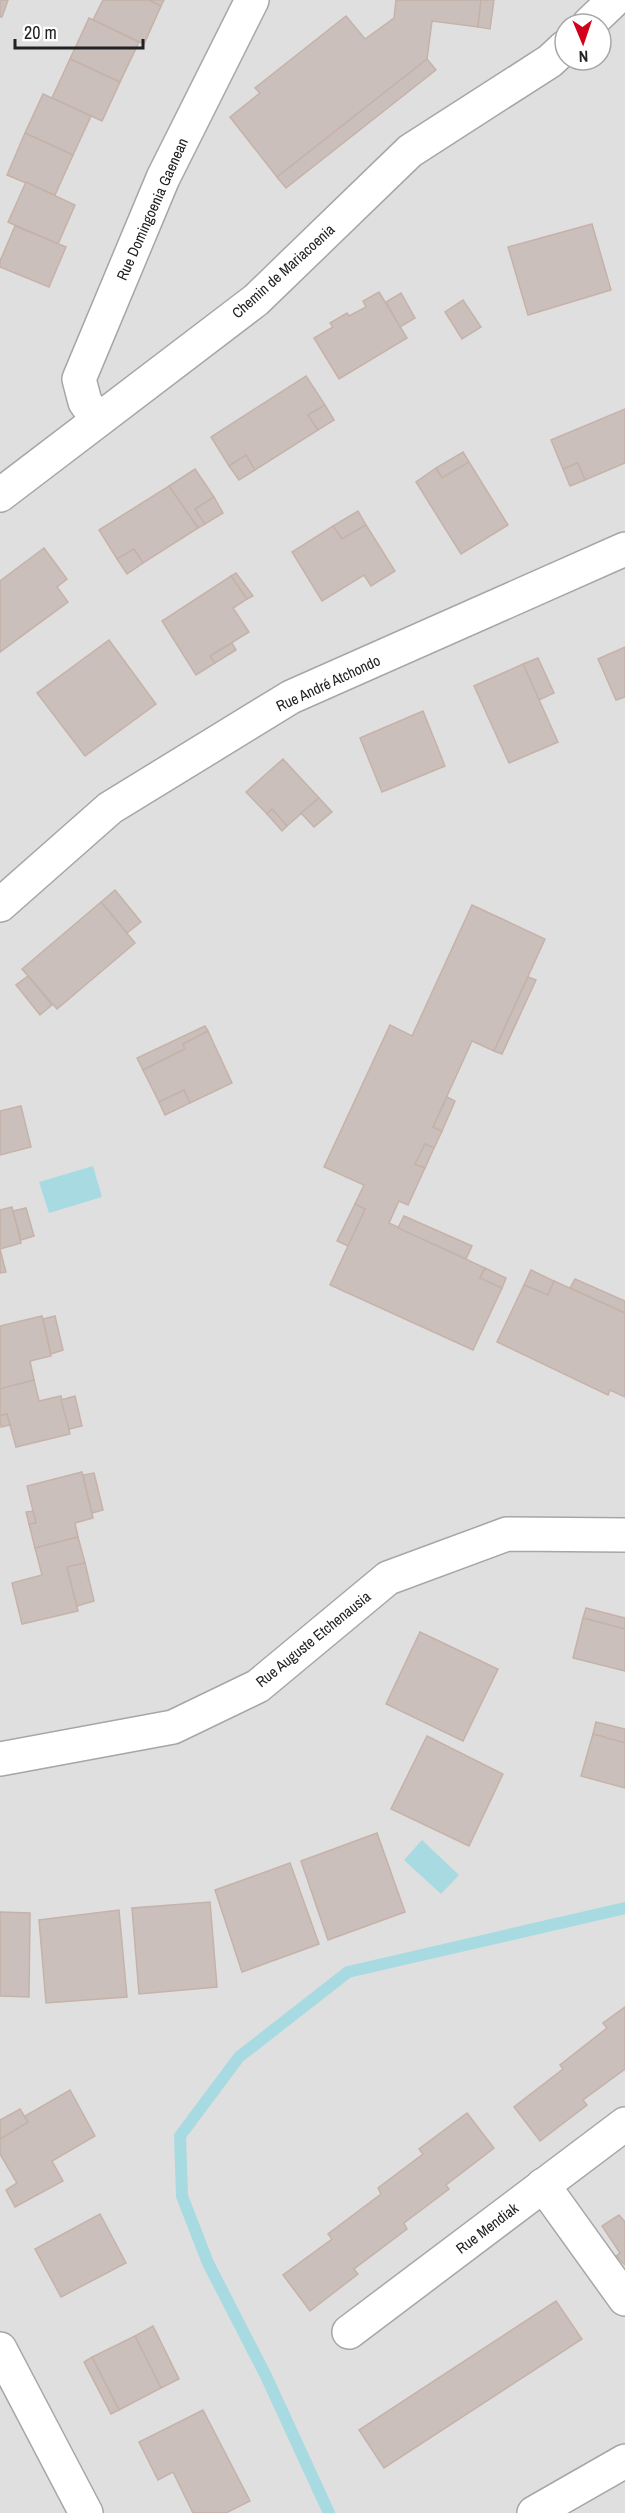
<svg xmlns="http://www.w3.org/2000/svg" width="625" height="2513" font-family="'Archivo Narrow',sans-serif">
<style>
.residential{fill:#e0dfdf;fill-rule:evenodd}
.water{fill:#a7dbe1}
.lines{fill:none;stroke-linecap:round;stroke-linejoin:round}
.stream{stroke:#a7dbe1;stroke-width:12}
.building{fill:#cbbfbb;stroke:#c5b2a9;stroke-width:1.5}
.minor-casing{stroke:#a6a6a6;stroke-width:36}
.minor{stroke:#fff;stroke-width:33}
.labels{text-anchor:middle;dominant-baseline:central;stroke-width:4.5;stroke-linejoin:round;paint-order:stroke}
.street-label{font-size:15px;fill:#222;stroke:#fff}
</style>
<rect width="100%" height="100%" fill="#f2eee8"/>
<path class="residential" d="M0 0H625V2513H0ZM565 24H601V60H565Z"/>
<g class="water">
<polygon points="93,1166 102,1197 49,1213 39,1182"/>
<polygon points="422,1840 459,1875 441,1894 404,1860"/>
</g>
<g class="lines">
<polyline class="stream" points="329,2513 266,2376 208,2263 182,2196 180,2136 239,2057 348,1972 625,1908"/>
</g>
<g class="building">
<polygon points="0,0 8,0 2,17 0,17"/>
<polygon points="103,0 149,0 161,6 144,44 93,20"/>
<polygon points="149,0 164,0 161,6"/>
<polygon points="396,0 481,0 478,27 432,21 427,59 277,177 230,117 260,93 255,88 346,16 365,39 394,18"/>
<polygon points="481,0 494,0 490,29 478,27"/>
<polygon points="89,18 139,42 120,82 70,59"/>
<polygon points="70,59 120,82 102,121 52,98"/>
<polygon points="427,59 436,70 286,188 277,177"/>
<polygon points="43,94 91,116 73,155 25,133"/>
<polygon points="25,133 73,155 55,195 7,175"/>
<polygon points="26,182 75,205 58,244 8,222"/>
<polygon points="592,224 611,290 528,315 508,247"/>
<polygon points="15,226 66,247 49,287 0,267 0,261"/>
<polygon points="379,292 407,338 339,379 314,338 333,327 330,323 347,313 349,316 366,307 363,301"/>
<polygon points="401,293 415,318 400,327 386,302"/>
<polygon points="463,300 481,327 462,339 445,312"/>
<polygon points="306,376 325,405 308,415 318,430 255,470 246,455 229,466 211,437"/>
<polygon points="325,405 334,420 318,430 308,415"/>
<polygon points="625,409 625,463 585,480 578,463 563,469 551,440"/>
<polygon points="463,452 469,462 442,478 436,468"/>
<polygon points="246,455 255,470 239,480 229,466"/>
<polygon points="469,462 508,525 461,554 416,482 436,468 442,478"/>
<polygon points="578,463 585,480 570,486 563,469"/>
<polygon points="195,469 214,497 195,509 205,524 198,528 169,486"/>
<polygon points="169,486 198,528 143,563 134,549 117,559 99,530"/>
<polygon points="214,497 223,513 205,524 195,509"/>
<polygon points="358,511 366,525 342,539 333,526"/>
<polygon points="366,525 395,571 371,586 364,575 322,601 292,552 333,526 342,539"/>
<polygon points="44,548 67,579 57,587 68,602 0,652 0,581"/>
<polygon points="134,549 143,563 127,574 117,559"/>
<polygon points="236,573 253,596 247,599 231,576"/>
<polygon points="231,576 247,599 233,608 249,632 210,656 215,663 196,675 162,621"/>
<polygon points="109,640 156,704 85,756 37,693"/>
<polygon points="232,643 236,650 215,663 210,656"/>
<polygon points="625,647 625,697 616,700 598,659"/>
<polygon points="538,658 554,693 539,700 523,664"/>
<polygon points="523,664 558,742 509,763 474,686"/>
<polygon points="423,711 445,766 382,792 360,738"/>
<polygon points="283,759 319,798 287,826 272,809 267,814 246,792"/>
<polygon points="319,798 332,812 314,827 301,813"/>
<polygon points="272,809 287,826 282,831 267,814"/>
<polygon points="115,890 141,922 127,933 101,902"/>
<polygon points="101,902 135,943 57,1009 22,969"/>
<polygon points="472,905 545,939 494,1051 472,1041 433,1127 442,1131 434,1148 425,1144 415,1164 425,1168 408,1205 399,1201 389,1223 485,1268 480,1278 502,1288 473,1350 330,1285 365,1209 355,1204 364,1185 324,1167 390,1025 412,1036"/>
<polygon points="28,976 52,1005 40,1015 16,985"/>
<polygon points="528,977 536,980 502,1054 494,1051"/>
<polygon points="205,1026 208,1031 183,1044 185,1049 143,1070 137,1058"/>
<polygon points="208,1031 232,1083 190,1103 184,1090 159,1102 143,1070 185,1049 183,1044"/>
<polygon points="184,1090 190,1103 165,1115 159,1102"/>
<polygon points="447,1097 455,1101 442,1131 433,1127"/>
<polygon points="21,1106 31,1147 0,1155 0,1111"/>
<polygon points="425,1144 434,1148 425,1168 415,1164"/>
<polygon points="355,1204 365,1209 348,1246 337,1241"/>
<polygon points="12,1207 21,1243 0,1249 6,1272 0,1273 0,1210"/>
<polygon points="26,1208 34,1236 21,1240 13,1211"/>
<polygon points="404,1216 472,1246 466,1259 398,1228"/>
<polygon points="485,1268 506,1278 502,1288 480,1278"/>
<polygon points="531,1270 554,1281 548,1295 524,1285"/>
<polygon points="575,1279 625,1301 625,1313 570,1288"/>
<polygon points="554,1281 625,1313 625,1397 610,1390 608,1395 497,1342 524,1285 548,1295"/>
<polygon points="42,1316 51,1356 30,1361 34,1380 0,1389 0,1326"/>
<polygon points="55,1316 63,1350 51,1354 43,1319"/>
<polygon points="34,1380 39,1401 61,1396 70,1434 16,1447 7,1414 0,1416 0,1389"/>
<polygon points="75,1396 82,1426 69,1429 61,1400"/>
<polygon points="7,1414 10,1425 1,1427 0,1416"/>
<polygon points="82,1472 93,1518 75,1523 78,1537 35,1548 29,1524 36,1523 27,1486"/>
<polygon points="94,1473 103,1510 92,1513 83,1475"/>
<polygon points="33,1511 36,1523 29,1524 26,1512"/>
<polygon points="78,1537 85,1563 67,1567 78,1611 22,1624 12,1583 42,1575 35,1548"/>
<polygon points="85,1563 94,1601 77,1606 67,1567"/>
<polygon points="586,1608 625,1618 625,1629 583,1618"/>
<polygon points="583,1618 625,1629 625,1671 573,1658"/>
<polygon points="420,1632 498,1669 463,1741 386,1704"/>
<polygon points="596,1722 625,1729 625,1743 593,1734"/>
<polygon points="593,1734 625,1743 625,1788 581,1776"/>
<polygon points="427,1736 503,1774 469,1846 391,1809"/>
<polygon points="377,1833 405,1912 328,1940 301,1861"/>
<polygon points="290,1863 319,1944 242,1972 215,1890"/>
<polygon points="210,1902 217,1987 139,1994 132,1908"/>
<polygon points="119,1910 127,1997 46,2003 39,1920"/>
<polygon points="0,1912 30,1913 29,1997 0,1996"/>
<polygon points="625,2007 625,2069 583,2100 587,2105 540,2141 514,2107 563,2069 560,2065 607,2028 603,2023"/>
<polygon points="70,2090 95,2136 52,2161 63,2181 15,2207 6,2190 17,2183 0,2154 0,2139 28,2122 25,2116"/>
<polygon points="20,2109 28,2122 0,2139 0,2120"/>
<polygon points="467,2113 494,2148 446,2185 449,2189 404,2223 407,2229 354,2269 358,2274 310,2311 283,2275 332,2239 328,2234 381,2194 378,2188 423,2154 419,2149"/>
<polygon points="100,2214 126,2263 61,2297 35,2249"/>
<polygon points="619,2215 625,2222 625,2265 616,2256 620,2253 602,2226"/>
<polygon points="556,2301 582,2339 384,2468 359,2430"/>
<polygon points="153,2326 179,2379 161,2388 135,2336"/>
<polygon points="135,2336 161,2388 119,2410 92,2357"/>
<polygon points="92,2357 119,2410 111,2414 84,2362"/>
<polygon points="203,2410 250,2501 226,2513 193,2513 173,2472 158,2480 139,2442"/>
</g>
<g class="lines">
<g class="minor-casing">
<g id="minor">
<polyline points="589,24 614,0"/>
<polyline points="98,420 85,402 79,379 163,178 252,0"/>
<polyline points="0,495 256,300 410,151 550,61 565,47"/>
<polyline points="0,905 110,808 291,697 625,549"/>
<polyline points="0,1759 173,1727 258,1686 388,1578 507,1534 625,1535"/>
<polyline points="543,2185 625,2299"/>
<polyline points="349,2332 625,2124"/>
<polyline points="0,2349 86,2513"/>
<polyline points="534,2513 625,2461"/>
</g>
</g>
<use href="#minor" class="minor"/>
</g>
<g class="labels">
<g class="street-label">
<text transform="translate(152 209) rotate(-66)">Rue Domingoenia Gaenean</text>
<text transform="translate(283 271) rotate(-42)">Chemin de Mariacoenia</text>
<text transform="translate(328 683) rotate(-25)">Rue André Atchondo</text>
<text transform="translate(313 1639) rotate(-39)">Rue Auguste Etchenausia</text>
<text transform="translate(487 2228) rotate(-37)">Rue Mendiak</text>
</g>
</g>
<g transform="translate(583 42) rotate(178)"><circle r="28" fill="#ffffff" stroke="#a7a7a7" stroke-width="1.5"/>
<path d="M0-4.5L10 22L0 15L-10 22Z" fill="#d30019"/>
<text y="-9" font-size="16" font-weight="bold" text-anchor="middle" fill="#222222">N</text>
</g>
<path d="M15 39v9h128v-9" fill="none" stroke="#222222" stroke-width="3"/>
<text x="24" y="39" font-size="18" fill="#222222" stroke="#ffffff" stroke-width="4.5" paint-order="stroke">20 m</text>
</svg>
